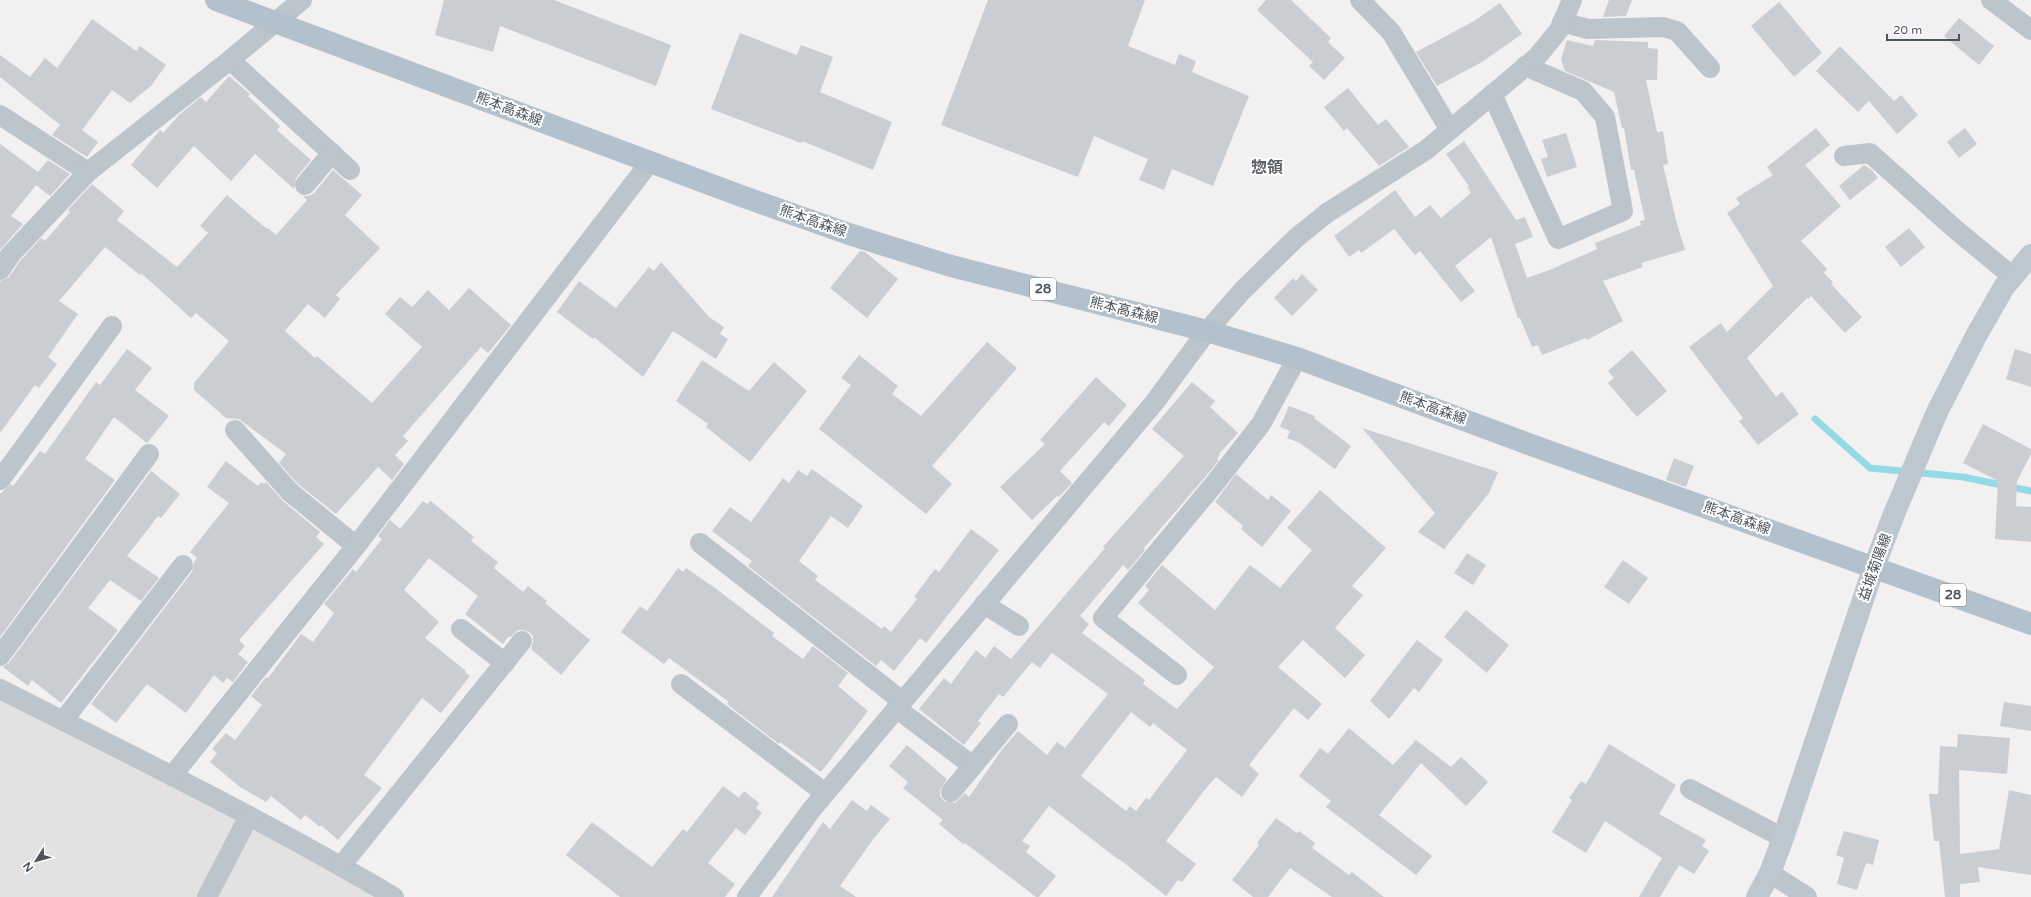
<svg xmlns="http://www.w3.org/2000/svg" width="2031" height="897" font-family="'Varela Round','Noto Sans JP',sans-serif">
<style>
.education{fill:#e3e1e1}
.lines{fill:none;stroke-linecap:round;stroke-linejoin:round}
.stream{stroke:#93dae5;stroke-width:7}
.building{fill:#cacdd2;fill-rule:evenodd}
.street{stroke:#bcc5cb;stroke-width:20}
.secondary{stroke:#bdc7d0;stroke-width:22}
.primary{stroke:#b2c1cc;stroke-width:22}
.labels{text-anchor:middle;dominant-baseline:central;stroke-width:4;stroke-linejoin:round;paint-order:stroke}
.shield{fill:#fff;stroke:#80878d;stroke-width:1}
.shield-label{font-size:13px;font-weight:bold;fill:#49545c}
.street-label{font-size:14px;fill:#49545c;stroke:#fff}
.quarter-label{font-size:16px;font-weight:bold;fill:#5d6164;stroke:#fff}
</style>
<rect width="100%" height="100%" fill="#f2f0f0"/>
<polygon class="education" points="0,689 394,897 0,897"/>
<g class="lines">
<polyline class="stream" points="1815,419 1870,468 1963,477 2031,491"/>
</g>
<g class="building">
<polygon points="444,0 554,0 671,45 656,86 500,26 493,52 435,35"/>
<polygon points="988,0 1145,0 1128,46 1175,65 1179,54 1196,61 1192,72 1249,96 1213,186 1172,169 1164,190 1139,180 1148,159 1094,136 1078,177 941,125"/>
<polygon points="1266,0 1291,0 1331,38 1328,42 1345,58 1324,80 1309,66 1313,62 1257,10"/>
<polygon points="1609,0 1632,0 1626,16 1603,17"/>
<polygon points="1779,2 1822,53 1794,77 1751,26"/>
<polygon points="1500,3 1522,34 1482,62 1437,86 1416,52 1474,21"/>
<polygon points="1959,18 1994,46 1979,65 1944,36"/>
<polygon points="92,19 136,51 140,46 166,65 151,86 130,103 112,90 82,130 98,142 87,157 52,135 60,125 0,77 0,55 30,77 45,58 57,68"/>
<polygon points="740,33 797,55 801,45 833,57 820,92 892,122 873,170 802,141 801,143 711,109"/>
<polygon points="1567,40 1593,46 1595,40 1648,42 1648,48 1658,49 1657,80 1646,80 1657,132 1663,131 1668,164 1663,165 1677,224 1685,250 1641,263 1643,267 1603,281 1623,321 1587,340 1586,338 1542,355 1538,345 1532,347 1520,318 1518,318 1491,237 1455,266 1475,291 1461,302 1420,251 1415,255 1394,229 1361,253 1359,250 1349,257 1334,236 1395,190 1415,217 1430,205 1441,218 1471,193 1467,187 1469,186 1446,154 1464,141 1516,220 1525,217 1533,237 1515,244 1527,278 1552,269 1597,249 1595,243 1641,225 1640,221 1645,220 1634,170 1631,170 1624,128 1622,128 1614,92 1565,71 1561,59"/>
<polygon points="1840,46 1894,101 1901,95 1918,115 1897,134 1869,101 1858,112 1816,71"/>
<polygon points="229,76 250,94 248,96 280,126 277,130 311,160 296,178 294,189 255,154 231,181 194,146 157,188 131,165 160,130 163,133 179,115 201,97 206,102"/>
<polygon points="1348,88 1378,125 1386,119 1409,147 1379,166 1347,128 1344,131 1324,107"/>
<polygon points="1816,128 1830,145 1805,165 1841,206 1801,241 1827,269 1824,273 1833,282 1831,284 1862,317 1845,333 1811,296 1808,299 1807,298 1747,358 1776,397 1782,392 1799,414 1758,445 1739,421 1743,418 1689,347 1721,323 1727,332 1773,286 1727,213 1740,204 1736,198 1773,175 1767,167"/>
<polygon points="1965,128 1977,144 1959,158 1947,142"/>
<polygon points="1566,133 1577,167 1547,177 1541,159 1548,157 1542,140"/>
<polygon points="0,144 38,172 48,160 70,174 50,196 36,185 11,216 23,224 0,250"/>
<polygon points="1864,165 1872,170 1878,178 1850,200 1839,186"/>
<polygon points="333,170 362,195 345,215 380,248 336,295 340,299 325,318 308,304 285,331 315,358 317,356 372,403 422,347 385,314 400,297 412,307 428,290 449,310 469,288 511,325 488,353 481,347 403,436 408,441 395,455 404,464 392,480 378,467 336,514 298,484 279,463 286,454 239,419 226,418 194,390 194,383 229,341 196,313 191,318 141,273 140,275 105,247 59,301 78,314 48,357 57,364 39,388 35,385 0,433 0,281 9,277 20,261 41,238 45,241 70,212 68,210 92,184 124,211 117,220 177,267 208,233 200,226 227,195 267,229 268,228 276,235 307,200 303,196 309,196 314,193"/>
<polygon points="1909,228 1925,247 1901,267 1885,247"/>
<polygon points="860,251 865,252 898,279 867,318 830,288"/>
<polygon points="661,262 709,317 724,327 720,334 728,339 716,359 673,331 643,377 594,337 593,339 557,312 579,281 616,308 649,267 654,271"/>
<polygon points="1302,274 1318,290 1292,316 1274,298 1293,278 1296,281"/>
<polygon points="987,342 1017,368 932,466 952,484 926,514 819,429 851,385 841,378 859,355 898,386 892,394 921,416"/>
<polygon points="127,349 152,368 135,390 169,416 147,443 114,417 85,459 115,480 0,637 0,494 11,484 13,486 40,451 45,454 96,382 100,385"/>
<polygon points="2015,349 2031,354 2031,387 2006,379"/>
<polygon points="1632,350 1667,391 1637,417 1608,383 1614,378 1608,371"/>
<polygon points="702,360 749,391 774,362 807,391 750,462 706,427 708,424 676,401"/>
<polygon points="1096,377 1127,405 1109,426 1104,422 1060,471 1072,483 1059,497 1057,496 1032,520 1000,487 1045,444 1040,440"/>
<path d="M1192 382 1215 401 1210 407 1238 433 1219 454 1220 455 1217 459 1219 460 1206 476 1144 548 1145 550 1128 570 1123 565 1080 616 1089 624 1082 633 1145 680 1143 684 1177 709 1214 667 1138 603 1149 590 1145 586 1162 565 1215 610 1250 565 1280 588 1312 550 1287 528 1320 490 1386 548 1352 586 1363 595 1335 628 1365 655 1345 678 1303 640 1278 667 1322 704 1308 720 1294 708 1249 765 1259 774 1242 797 1216 777 1203 792 1166 841 1196 864 1182 882 1178 880 1166 896 1119 859V860L1049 806 1022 841 1030 846 1026 852 1056 876 1039 897H1036L965 843 963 844 939 824 943 820 903 788 908 782 889 766 907 745 947 779 940 790V796L944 801 955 803 965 793 969 797 1001 751 1018 731 1047 755 1057 742 1065 748 1108 694 1052 653 1040 668 1032 662 1003 697 999 694 978 721 981 723 964 745 919 709 944 678 951 684 976 650 985 658 994 646 1011 659 1105 548 1103 547 1184 456 1152 429ZM1131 712 1150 727 1153 723 1187 750 1149 800 1146 798 1136 811 1130 806 1126 811 1081 776Z"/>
<polygon points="1289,406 1315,416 1314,418 1351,446 1335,469 1300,443 1287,438 1290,431 1280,427"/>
<polygon points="1983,424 2031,449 2031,454 2017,481 2016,506 2031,507 2031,542 1995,539 1998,481 1963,463"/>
<polygon points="1362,428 1498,472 1489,493 1444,549 1418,532 1435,513"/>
<polygon points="1674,458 1694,466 1686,487 1666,480"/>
<polygon points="226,461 258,486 261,482 264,484 266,482 283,501 320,532 316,537 324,544 239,640 245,646 238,654 248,662 233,682 227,678 223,683 214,675 186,713 147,684 116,723 91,704 192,572 194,562 197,558 190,552 229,503 207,487"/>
<polygon points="812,469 863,506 848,528 831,516 799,561 818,576 815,580 882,629 884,626 891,632 917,599 914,597 935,569 939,572 971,529 999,550 926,643 920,638 894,671 881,660 876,666 748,566 752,561 712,531 730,507 751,522 783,478 789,483 798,470 807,476"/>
<polygon points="151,471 180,494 161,518 158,516 127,556 159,578 141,601 110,580 88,608 118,630 61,703 32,680 28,686 3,667 9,663"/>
<polygon points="1236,474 1268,500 1271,495 1291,511 1262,547 1241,529 1243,526 1215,502"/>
<polygon points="423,501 427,504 431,501 474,537 471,541 498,562 494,568 523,592 528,586 547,601 545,603 590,640 561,675 531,649 533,642 533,636 529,632 523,630 518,630 511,637 509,636 503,644 465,614 478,596 429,558 404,590 439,622 425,638 466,671 465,672 470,676 441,713 422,698 364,775 382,788 338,840 321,825 320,827 305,815 301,820 271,796 266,802 240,787 210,762 217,753 212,749 226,733 235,740 262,705 251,696 266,677 268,678 301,634 313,642 334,613 324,604 353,569 356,572 382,539 378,536 390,520 400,529"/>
<polygon points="1467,553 1486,565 1473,585 1454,573"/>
<polygon points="1623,560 1648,578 1629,604 1604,587"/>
<polygon points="678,568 683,572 686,568 715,588 774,633 772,636 803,659 813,646 848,673 838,686 868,711 821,772 780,742 779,744 727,704 729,702 669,658 664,664 621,632 640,606 647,611"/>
<polygon points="1466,610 1509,645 1487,673 1444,637"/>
<polygon points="1417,640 1443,660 1419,692 1414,688 1389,719 1370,701"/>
<polygon points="2004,702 2031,706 2031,731 2000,726"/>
<polygon points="1349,728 1393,765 1416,740 1451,767 1461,757 1488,782 1466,806 1421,763 1379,815 1432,856 1416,875 1326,807 1331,801 1299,776 1320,748 1328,754"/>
<polygon points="1958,734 2010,738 2007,774 1959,770 1960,854 1999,849 2009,790 2031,795 2031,875 1978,867 1980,882 1960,884 1960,897 1945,897 1939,841 1934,841 1929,794 1938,794 1940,746 1957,747"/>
<polygon points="1609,744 1676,785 1659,814 1706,840 1702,846 1709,851 1694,874 1679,865 1660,897 1639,897 1662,858 1605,821 1586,853 1552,832 1572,800 1569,798 1581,781 1586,784"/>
<polygon points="723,786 739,798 744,791 759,803 756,808 762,813 745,835 736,828 708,863 735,884 725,897 620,897 566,855 592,822 652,867 683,829 687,832"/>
<polygon points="852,800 867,811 871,805 890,819 874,838 840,886 856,897 772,897 823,822 830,829"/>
<polygon points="1276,818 1297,833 1299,831 1315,843 1312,848 1349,875 1352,872 1384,897 1332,897 1290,868 1268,897 1253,897 1232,880 1259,845 1257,843"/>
<polygon points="1844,831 1879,840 1873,865 1866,863 1857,890 1837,884 1844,858 1836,855"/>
</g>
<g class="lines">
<g class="street">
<polyline points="1360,0 1391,32 1450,130"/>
<polyline points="1991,0 2031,30"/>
<polyline points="1562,22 1588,29 1663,27 1677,31 1710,68"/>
<polyline points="230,60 350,170"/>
<polyline points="1492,94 1558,239 1623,211 1605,117 1583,91 1525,66"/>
<polyline points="0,115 88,172"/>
<polyline points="1844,156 1870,153 1955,229 2013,277"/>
<polyline points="305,185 332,153"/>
<polyline points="0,270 11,254 88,172 230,60 302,0"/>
<polyline points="235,430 290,492 356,546"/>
<polyline points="0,480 112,326"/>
<polyline points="700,543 902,701"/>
<polyline points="984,604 1019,626"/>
<polyline points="461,629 505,663"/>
<polyline points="0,656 149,454"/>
<polyline points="1177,675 1103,618 1215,483 1261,424 1297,358"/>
<polyline points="681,684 825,793"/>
<path d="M0 689C133 756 266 821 394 897"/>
<polyline points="896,708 973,766"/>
<polyline points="63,721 183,565"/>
<polyline points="172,776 356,546 650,162"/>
<polyline points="1690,789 1783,838"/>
<polyline points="951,792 1008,724"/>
<polyline points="341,866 522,641"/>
<polyline points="1770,873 1807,897"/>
<polyline points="207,897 249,816"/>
<polyline points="747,897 812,809 1154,403 1207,331 1242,291 1296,238 1327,213 1426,150 1537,57 1559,30 1572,0"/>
</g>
<polyline class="secondary" points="1757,897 1770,873 1783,838 1874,567 1894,514 1937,412 1976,336 2004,287 2031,255"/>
<polyline class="primary" points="216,0 744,197 849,234 951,266 1207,331 1297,358 1534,446 2031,624"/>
</g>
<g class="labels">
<g class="shield">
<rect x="1030" y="278" width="26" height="22" rx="3"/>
<rect x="1940" y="584" width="26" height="22" rx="3"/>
</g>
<g class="shield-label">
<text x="1043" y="289">28</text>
<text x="1953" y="595">28</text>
</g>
<g class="street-label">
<text transform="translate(509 109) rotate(21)">熊本高森線</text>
<text transform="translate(813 221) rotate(19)">熊本高森線</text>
<text transform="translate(1124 310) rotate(14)">熊本高森線</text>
<text transform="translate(1433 408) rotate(20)">熊本高森線</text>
<text transform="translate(1737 518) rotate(20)">熊本高森線</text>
<text transform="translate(1875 567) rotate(-70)">益城菊陽線</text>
</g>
<g class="quarter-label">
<text x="1267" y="168">惣領</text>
</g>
</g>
<g transform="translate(36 861) rotate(233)" stroke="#ffffff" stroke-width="3" paint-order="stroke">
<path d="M0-3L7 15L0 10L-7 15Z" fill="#49545c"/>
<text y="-6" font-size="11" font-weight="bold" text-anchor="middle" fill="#49545c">N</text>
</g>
<path d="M1887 34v6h72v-6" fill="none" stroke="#49545c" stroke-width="2"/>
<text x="1893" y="34" font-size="12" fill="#49545c" stroke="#ffffff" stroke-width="3" paint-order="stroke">20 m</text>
</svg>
